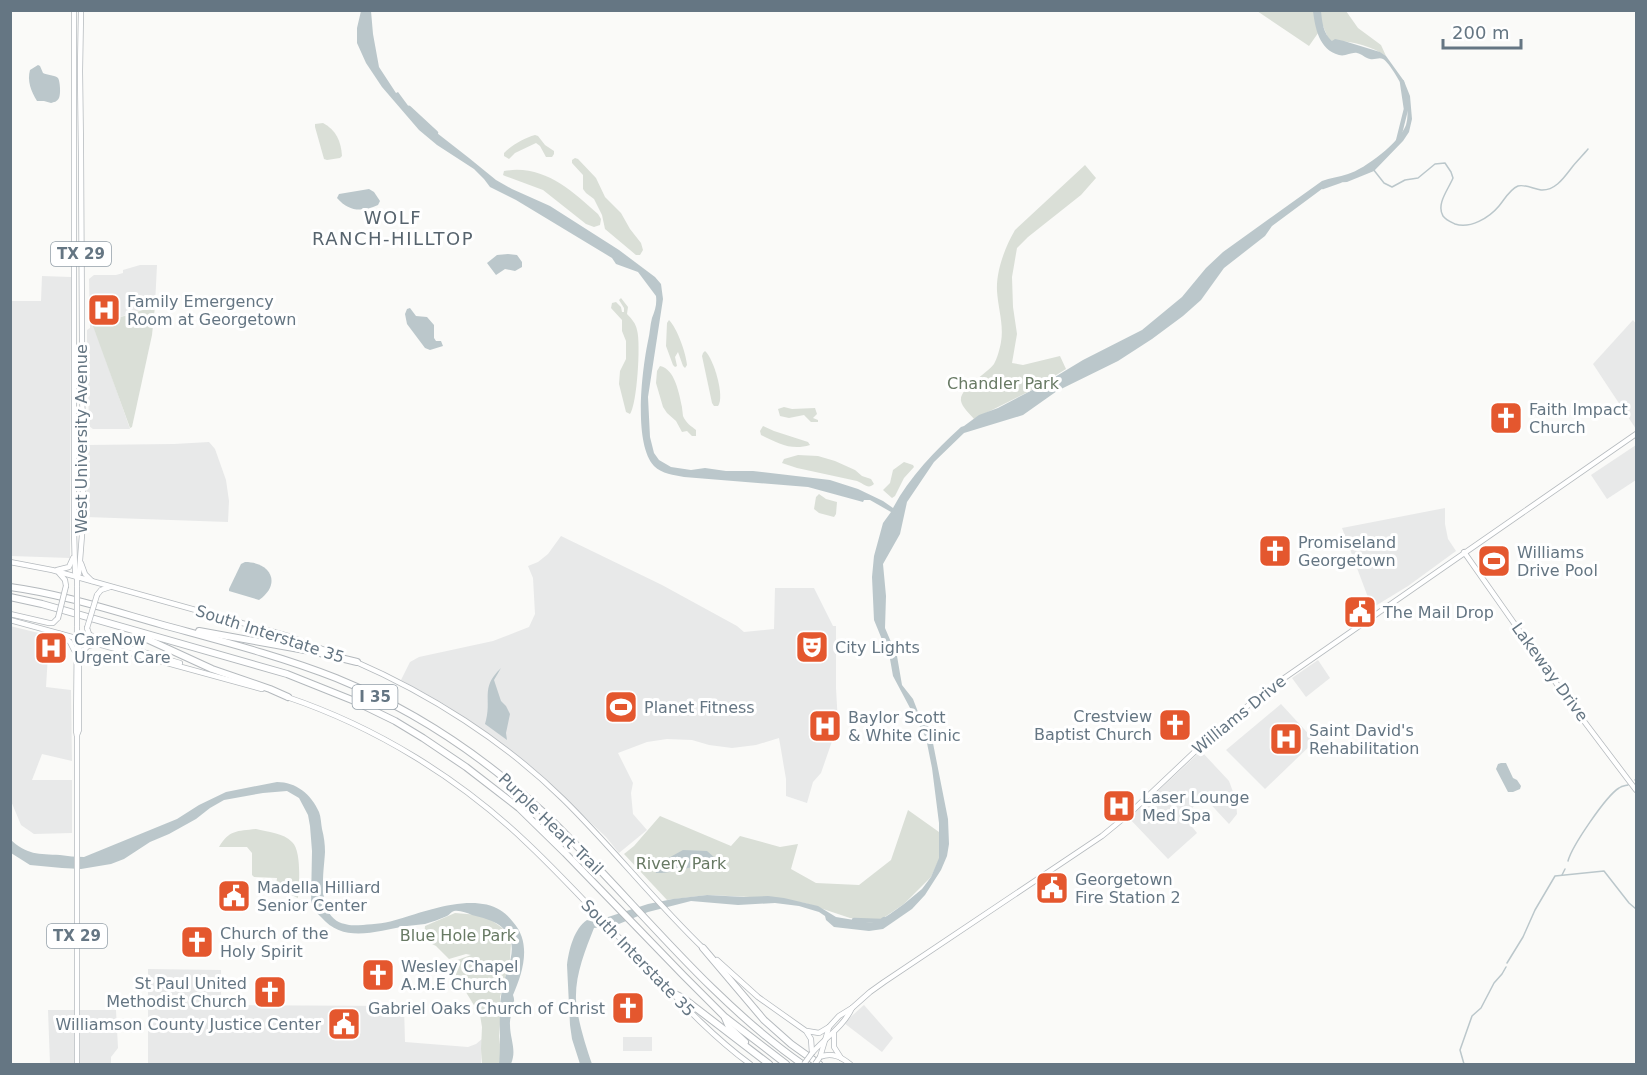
<svg xmlns="http://www.w3.org/2000/svg" width="1647" height="1075" font-family="'DejaVu Sans',sans-serif">
<style>
.built{fill:#e8e9e9}
.green{fill:#dadfd7}
.water{fill:#bbc7cb}
.lines{fill:none;stroke-linecap:round;stroke-linejoin:round}
.stream{stroke:#bbc7cb;stroke-width:1.5}
.river{stroke:#bbc7cb;stroke-width:4.5}
.major-casing{stroke:#b5babe;stroke-width:6}
.highway-casing{stroke:#b4b9bd;stroke-width:8}
.major{stroke:#fff;stroke-width:4.5}
.highway{stroke:#fff;stroke-width:6}
.major-bridge-casing{stroke:#b5babe;stroke-width:6;stroke-linecap:butt}
.major-bridge{stroke:#fff;stroke-width:4.5}
.labels{text-anchor:middle;dominant-baseline:central;stroke-width:6;stroke-linejoin:round;paint-order:stroke}
.shield{fill:#fff;stroke:#939fa8;stroke-width:1.5}
.shield-label{font-size:15px;font-weight:bold;fill:#657683}
.poi-label{font-size:16px;fill:#657683;stroke:#fff;text-anchor:start}
.park-label{font-size:16px;fill:#687a64;stroke:#fff}
.street-label{font-size:16px;fill:#657683;stroke:#fff}
.neighbourhood-label{font-size:18px;letter-spacing:1.5px;fill:#57646e;stroke:#fff}
</style>
<rect width="100%" height="100%" fill="#fafaf8"/>
<g class="built">
<polygon points="140,265 157,265 155,305 94,326 130,429 93,429 89,426 87,341 87,330 90,328 89,279 94,275 116,275 123,273 123,270"/>
<polygon points="42,276 71,277 70,558 11,556 11,301 41,301"/>
<polygon points="1633,320 1636,324 1636,429 1593,364"/>
<polygon points="209,442 215,449 226,480 229,501 228,522 86,517 87,445 174,444"/>
<polygon points="1636,445 1636,480 1607,499 1591,475"/>
<polygon points="1445,508 1445,524 1448,539 1456,551 1408,586 1372,608 1342,528"/>
<polygon points="561,536 662,585 737,626 744,632 774,629 775,588 814,588 833,626 836,626 836,688 838,724 821,773 813,782 807,803 786,796 786,779 779,738 756,745 732,748 709,745 692,740 667,739 647,742 618,753 633,783 631,793 633,814 647,830 619,853 606,837 530,766 479,728 444,704 401,680 410,662 419,657 493,641 529,627 535,614 533,578 528,566 538,562 548,554"/>
<polygon points="10,626 43,634 64,644 63,655 48,655 46,687 71,690 72,761 42,754 32,780 72,780 72,833 34,834 21,825 11,801"/>
<polygon points="1318,660 1330,678 1306,697 1292,678"/>
<polygon points="1281,704 1315,741 1265,789 1226,750"/>
<polygon points="1201,751 1229,781 1236,800 1237,814 1229,824 1203,796 1184,817 1197,833 1168,859 1129,818"/>
<polygon points="148,969 221,970 221,1005 404,1006 405,1042 468,1047 476,1044 482,1039 481,1064 148,1064"/>
<polygon points="864,1005 893,1038 882,1052 844,1023"/>
<polygon points="48,1010 116,1010 118,1048 111,1057 111,1064 50,1064"/>
<rect x="623" y="1037" width="29" height="14"/>
</g>
<g class="green">
<path d="M1257 11H1346L1358 28 1381 45 1386 56C1372 46 1349 40 1332 41L1328 38 1323 26 1309 46Z"/>
<path d="M323 123C336 130 341 141 342 156L340 158 327 160 324 159 315 127V124Z"/>
<path d="M535 135 538 136 545 145 554 151V154L552 157H546L540 146 536 143 515 153 509 159 504 156V153C512 145 524 138 535 135Z"/>
<polygon points="575,158 578,159 596,178 605,197 621,213 630,229 641,243 643,250 640,255 636,255 605,229 602,215 594,199 586,193 583,189 583,175 572,163 572,160"/>
<path d="M1085 165 1096 178 1081 195 1028 237 1017 248 1012 277 1013 307 1017 334 1012 363 1023 365 1060 356 1066 369 1034 389 974 419C970 414 962 407 961 401 959 388 987 374 994 364 997 359 1000 348 1001 342 1004 325 998 308 997 291 996 271 1005 247 1015 230Z"/>
<path d="M504 171C543 164 571 190 598 214L601 219 600 225 594 227 586 224 543 190 505 176 503 175Z"/>
<path d="M621 298 628 307 627 314C632 319 636 324 637 330 641 343 637 405 630 414L626 412 619 384 620 371 626 359V341L622 331V320L611 308 612 303 616 302 621 307 622 312H624V308L619 300Z"/>
<polygon points="155,306 152,335 132,427 130,428 93,326"/>
<path d="M669 320C677 328 686 353 687 365L685 368 683 366 678 352 675 357 677 366 675 367 673 365 666 346 667 323Z"/>
<path d="M705 351C714 359 725 397 718 406H714L712 403 702 356 703 353Z"/>
<path d="M660 366C675 369 679 393 682 407 682 408 683 415 683 416 686 423 691 426 696 430V436H692L687 431 682 432 676 421 667 413 663 407 656 383 657 371Z"/>
<polygon points="784,407 792,409 815,408 817,414 813,418 818,420 818,422 811,422 804,415 789,418 780,416 778,409"/>
<path d="M763 426 774 431 808 442 810 445C791 451 778 443 761 435L760 431Z"/>
<path d="M798 455 818 456 835 461 855 470 862 476 871 479 874 484C868 490 863 483 857 481L797 468 782 463 784 459Z"/>
<polygon points="904,462 913,465 914,467 904,478 895,496 892,498 883,490 890,483 893,470"/>
<polygon points="819,494 826,499 837,502 836,514 834,517 819,513 814,509 816,497"/>
<polygon points="908,810 939,832 941,855 931,877 904,904 879,921 850,918 805,903 750,897 707,895 667,900 624,854 634,846 660,816 731,846 740,836 780,847 798,844 791,869 816,883 859,885 891,860"/>
<path d="M256 829C267 832 284 833 292 842 302 851 299 886 298 898L276 888 277 878 254 877 252 875V853L247 847H219C229 830 237 831 256 829Z"/>
<polygon points="455,913 479,915 488,918 501,927 507,933 511,943 510,959 500,997 501,1013 499,1036 501,1053 499,1064 482,1064 481,1049 482,1027 480,1015 464,989 466,988 464,988 449,963 471,955 466,954 449,959 436,946 424,940 425,926"/>
</g>
<g class="water">
<path d="M361 11H371L373 34 379 67 396 93 398 92 415 115 428 126 469 158 496 180 512 189 550 206 619 250 655 277 661 284 663 299 648 397 650 437 654 453 659 460 671 467 691 470 705 468 726 471H753L830 480 858 489 883 501 893 508C910 476 935 451 961 427L964 426 979 415 998 408 1040 386 1083 360 1142 330 1182 297 1206 268 1223 252 1322 181C1330 178 1339 177 1348 174 1365 169 1400 142 1406 125 1409 115 1407 103 1405 93 1403 86 1389 62 1383 59 1379 57 1375 60 1370 59 1365 58 1362 54 1357 53 1351 52 1345 57 1339 55 1319 50 1315 27 1313 11H1321C1322 21 1323 34 1332 41L1335 39 1344 41 1380 52 1386 56 1404 81 1410 96 1412 119 1409 132 1403 141 1374 171 1347 182 1330 183 1272 226 1265 236 1224 268 1201 300 1183 316 1152 339 1118 361 1057 391 1023 415 964 433 934 462 907 502 900 534 883 564 886 596 885 628 897 656 902 685 913 699 918 712 930 728 948 819 949 844 947 856 941 870 925 895 912 909 883 929 869 931 834 927 826 920 825 916 819 912 799 906 775 903 738 905 691 901 648 912 614 926 594 928C585 951 575 975 576 1000 577 1018 586 1047 592 1064H580L572 1039 570 1025 567 965C569 949 574 929 587 920L597 923 605 918 648 904 673 899 707 895 744 897 768 896 784 898 818 906 836 917 872 923 879 921 890 914 904 904 922 889 931 877 939 858V823L932 768 926 738 893 676 890 659 874 620 872 577 874 556 883 523 891 512 870 500H864L863 502 808 487 684 477C674 475 662 474 654 466 633 443 642 370 648 341 650 333 650 325 652 318 655 310 657 305 656 296L638 272 616 264 612 258 516 200 490 187 484 179 474 169 437 145 419 130 382 87 366 63 357 43V28Z"/>
<path d="M38 65 40 66 43 73C47 75 55 75 58 78 60 81 61 94 59 98 57 102 54 102 51 103L44 101H37C31 91 27 81 30 70Z"/>
<path d="M369 189 374 192 380 201 378 205C362 212 349 212 337 198L339 194Z"/>
<polygon points="508,254 517,255 522,262 522,267 515,271 505,269 496,275 487,263 497,255"/>
<polygon points="410,308 416,316 427,317 434,325 434,338 436,341 441,341 443,346 430,350 425,348 407,324 405,314 407,309"/>
<path d="M245 562C271 562 282 584 259 600L229 591V589L241 564Z"/>
<path d="M501 668 494 680 501 701 506 706 510 714 506 733 507 740 485 724C493 699 479 689 501 668Z"/>
<polygon points="1501,763 1506,763 1513,778 1517,780 1521,786 1520,789 1513,792 1508,792 1496,769 1498,764"/>
<path d="M277 782C296 782 311 794 319 812 321 817 321 824 322 829 324 837 325 844 325 852 324 873 315 917 345 924 350 926 357 925 363 925 374 924 388 923 399 919 426 911 473 893 500 910 505 913 510 918 513 922 532 943 523 972 513 995 517 1005 509 1014 510 1025 510 1039 517 1050 511 1064H499C502 1036 496 1006 505 978 508 967 514 954 511 942 506 923 488 919 472 915 467 913 460 910 454 911 451 912 449 915 447 916 440 919 432 922 425 924 419 925 413 925 407 926 376 931 344 944 321 917 316 912 313 909 311 902L312 851 310 826 308 815 299 798 287 791 263 793 224 800 210 808 196 819 169 834 150 842 124 859 111 864 81 869 62 868 30 865 11 853 10 839C26 855 39 854 60 855 68 856 75 857 84 857L177 819 199 805 226 792Z"/>
<path d="M683 850 707 851 715 858 713 861C698 865 671 874 656 873L654 866Z"/>
</g>
<g class="lines">
<g class="stream">
<path d="M1373 169 1384 183 1392 187 1405 180 1418 178 1435 164 1445 163 1451 172 1453 178C1448 190 1436 204 1443 216 1446 220 1451 222 1455 224 1470 229 1489 218 1499 206 1504 200 1510 189 1518 186 1525 184 1534 189 1541 190 1556 191 1565 176 1573 166 1578 160 1583 155 1588 149"/>
<polyline points="1635,780 1636,779"/>
<path d="M1568 861C1572 846 1606 796 1619 788 1622 786 1624 786 1628 785"/>
<polyline points="1562,875 1565,869"/>
<polyline points="1507,963 1523,937 1535,910 1555,876 1604,871 1629,903 1636,909"/>
<polyline points="1464,1064 1460,1050 1472,1016 1481,1008 1494,983 1502,974 1506,967"/>
</g>
<g class="river">
<polyline points="409,108 436,133"/>
<polyline points="1398,141 1406,109 1402,82"/>
<polyline points="1323,187 1340,181"/>
<polyline points="854,920 881,921 884,919"/>
</g>
<g class="major-casing">
<g id="major">
<polyline points="74,10 74,529 75,572 77,578 77,587"/>
<polyline points="1464,552 1568,700 1636,790"/>
<polyline points="10,562 52,570 210,614 288,636 341,656"/>
<polyline points="81,563 85,574 92,581"/>
<polyline points="57,570 69,567 73,558"/>
<polyline points="59,573 65,580 66,586"/>
<polyline points="77,578 79,573 83,522 81,153 80,71 81,10"/>
<polyline points="97,595 101,590 110,587"/>
<polyline points="10,614 49,623 53,623 58,618"/>
<polyline points="10,620 262,689"/>
<polyline points="77,626 76,731 77,736 77,1064"/>
<polyline points="87,628 89,634 93,637 180,663"/>
<polyline points="60,634 70,642 74,650"/>
<polyline points="77,637 79,640 79,730 77,735"/>
<polyline points="79,655 88,646 96,644"/>
<path d="M354 661C430 694 504 741 563 799 612 847 654 901 704 949"/>
<path d="M287 697C376 727 459 778 527 843 562 876 595 912 628 947 667 987 705 1031 750 1064"/>
<polyline points="717,960 758,997 806,1031 811,1039 812,1053"/>
<polyline points="807,1031 819,1033 829,1027"/>
<polyline points="834,1033 834,1047 841,1058"/>
<path d="M812 1053C825 1038 843 1027 852 1008"/>
<path d="M850 1064C841 1057 832 1052 820 1057L829 1027 839 1016 852 1008 870 992 884 982 1102 836 1130 813 1223 725 1280 681 1636 434"/>
</g>
</g>
<g class="highway-casing">
<g id="highway">
<path d="M10 587C62 594 113 611 163 625 221 641 280 656 336 678 412 709 483 756 543 812 630 895 703 994 802 1064"/>
<polyline points="10,597 42,604 287,674 352,700 395,721 423,738 466,767 519,808 565,853 683,975 725,1017 786,1064"/>
<polyline points="199,631 316,652 357,662"/>
<polyline points="138,635 212,669 270,689 288,697"/>
<polyline points="703,948 764,1020 791,1044 819,1064"/>
<polyline points="675,994 683,998 769,1064"/>
<polyline points="725,1018 729,1027 745,1042"/>
</g>
</g>
<use href="#major" class="major"/>
<use href="#highway" class="highway"/>
<g class="major-bridge-casing">
<g id="major-bridge">
<polyline points="58,618 66,586"/>
<polyline points="77,626 77,587"/>
<polyline points="87,628 97,595"/>
<polyline points="804,1064 812,1053"/>
<polyline points="815,1064 820,1057"/>
</g>
</g>
<use href="#major-bridge" class="major-bridge"/>
</g>
<defs>
<g id="hospital-square" transform="scale(1.725)"><rect x="-9" y="-9" width="18" height="18" rx="4" fill="#e4572e" stroke="#fff"/><path d="M-5-5h3v3.5h4V-5h3V5h-3V1.5h-4V5h-3Z" fill="#fff"/></g>
<g id="church-square" transform="scale(1.725)"><rect x="-9" y="-9" width="18" height="18" rx="4" fill="#e4572e" stroke="#fff"/><path d="M-1.2-6h2.4v3.5h3.3v2.4h-3.3V6h-2.4V-.1h-3.3v-2.4h3.3Z" fill="#fff"/></g>
<g id="stadium-square" transform="scale(1.725)"><rect x="-9" y="-9" width="18" height="18" rx="4" fill="#e4572e" stroke="#fff"/><path d="M0-5a6.5 5 0 1 0 0 10a6.5 5 0 1 0 0-10ZM-3.5-1.8h7v3.6h-7Z" fill="#fff"/></g>
<g id="civic-square" transform="scale(1.725)"><rect x="-9" y="-9" width="18" height="18" rx="4" fill="#e4572e" stroke="#fff"/><path d="M-.6-6.5H3V-4.5H.6V-3L4-1V1h2V6H-6V1h2V-1L-.6-3ZM-1.2 2.5V6h2.4V2.5Z" fill="#fff"/></g>
<g id="theatre-square" transform="scale(1.725)"><rect x="-9" y="-9" width="18" height="18" rx="4" fill="#e4572e" stroke="#fff"/><path d="M-5-5.5Q0-4 5-5.5V0Q5 5 0 6Q-5 5-5 0ZM-3.3-2.5H-1v1.5H-3.3ZM1-2.5H3.3v1.5H1ZM-2.8 1Q0 5.5 2.8 1Z" fill="#fff"/></g>
</defs>
<g fill-rule="evenodd">
<use href="#hospital-square" x="104" y="310"/>
<use href="#church-square" x="1506" y="418"/>
<use href="#church-square" x="1275" y="551"/>
<use href="#stadium-square" x="1494" y="561"/>
<use href="#civic-square" x="1360" y="612"/>
<use href="#theatre-square" x="812" y="647"/>
<use href="#hospital-square" x="51" y="648"/>
<use href="#stadium-square" x="621" y="707"/>
<use href="#church-square" x="1175" y="725"/>
<use href="#hospital-square" x="825" y="726"/>
<use href="#hospital-square" x="1286" y="739"/>
<use href="#hospital-square" x="1119" y="806"/>
<use href="#civic-square" x="1052" y="888"/>
<use href="#civic-square" x="234" y="896"/>
<use href="#church-square" x="197" y="942"/>
<use href="#church-square" x="378" y="975"/>
<use href="#church-square" x="270" y="992"/>
<use href="#church-square" x="628" y="1008"/>
<use href="#civic-square" x="344" y="1024"/>
</g>
<g class="labels">
<g class="shield">
<rect x="51" y="242" width="60" height="24" rx="4.5"/>
<rect x="352.5" y="685" width="45" height="24" rx="4.5"/>
<rect x="47" y="924" width="60" height="24" rx="4.5"/>
</g>
<g class="shield-label">
<text x="81" y="254">TX 29</text>
<text x="375" y="697">I 35</text>
<text x="77" y="936">TX 29</text>
</g>
<g class="poi-label">
<text x="127" y="301">Family Emergency<tspan x="127" dy="18">Room at Georgetown</tspan></text>
<text x="1529" y="409">Faith Impact<tspan x="1529" dy="18">Church</tspan></text>
<text x="1298" y="542">Promiseland<tspan x="1298" dy="18">Georgetown</tspan></text>
<text x="1517" y="552">Williams<tspan x="1517" dy="18">Drive Pool</tspan></text>
<text x="1383" y="612">The Mail Drop</text>
<text x="74" y="639">CareNow<tspan x="74" dy="18">Urgent Care</tspan></text>
<text x="835" y="647">City Lights</text>
<text x="644" y="707">Planet Fitness</text>
<text x="1152" y="716" text-anchor="end">Crestview<tspan x="1152" dy="18">Baptist Church</tspan></text>
<text x="848" y="717">Baylor Scott<tspan x="848" dy="18">&amp; White Clinic</tspan></text>
<text x="1309" y="730">Saint David's<tspan x="1309" dy="18">Rehabilitation</tspan></text>
<text x="1142" y="797">Laser Lounge<tspan x="1142" dy="18">Med Spa</tspan></text>
<text x="1075" y="879">Georgetown<tspan x="1075" dy="18">Fire Station 2</tspan></text>
<text x="257" y="887">Madella Hilliard<tspan x="257" dy="18">Senior Center</tspan></text>
<text x="220" y="933">Church of the<tspan x="220" dy="18">Holy Spirit</tspan></text>
<text x="401" y="966">Wesley Chapel<tspan x="401" dy="18">A.M.E Church</tspan></text>
<text x="247" y="983" text-anchor="end">St Paul United<tspan x="247" dy="18">Methodist Church</tspan></text>
<text x="605" y="1008" text-anchor="end">Gabriel Oaks Church of Christ</text>
<text x="321" y="1024" text-anchor="end">Williamson County Justice Center</text>
</g>
<g class="park-label">
<text x="1003" y="383">Chandler Park</text>
<text x="681" y="863">Rivery Park</text>
<text x="458" y="935">Blue Hole Park</text>
</g>
<g class="street-label">
<text transform="translate(81 439) rotate(-90)">West University Avenue</text>
<text transform="translate(270 634) rotate(18)">South Interstate 35</text>
<text transform="translate(1550 672) rotate(54)">Lakeway Drive</text>
<text transform="translate(1239 715) rotate(-39)">Williams Drive</text>
<text transform="translate(551 824) rotate(44)">Purple Heart Trail</text>
<text transform="translate(638 958) rotate(46)">South Interstate 35</text>
</g>
<g class="neighbourhood-label">
<text x="393" y="217">WOLF<tspan x="393" dy="21">RANCH-HILLTOP</tspan></text>
</g>
</g>
<rect width="1647" height="1075" fill="none" stroke="#657683" stroke-width="24"/>
<path d="M1443 39v9h78v-9" fill="none" stroke="#657683" stroke-width="3"/>
<text x="1452" y="39" font-size="18" fill="#657683" stroke="#ffffff" stroke-width="4.5" paint-order="stroke">200 m</text>
</svg>
